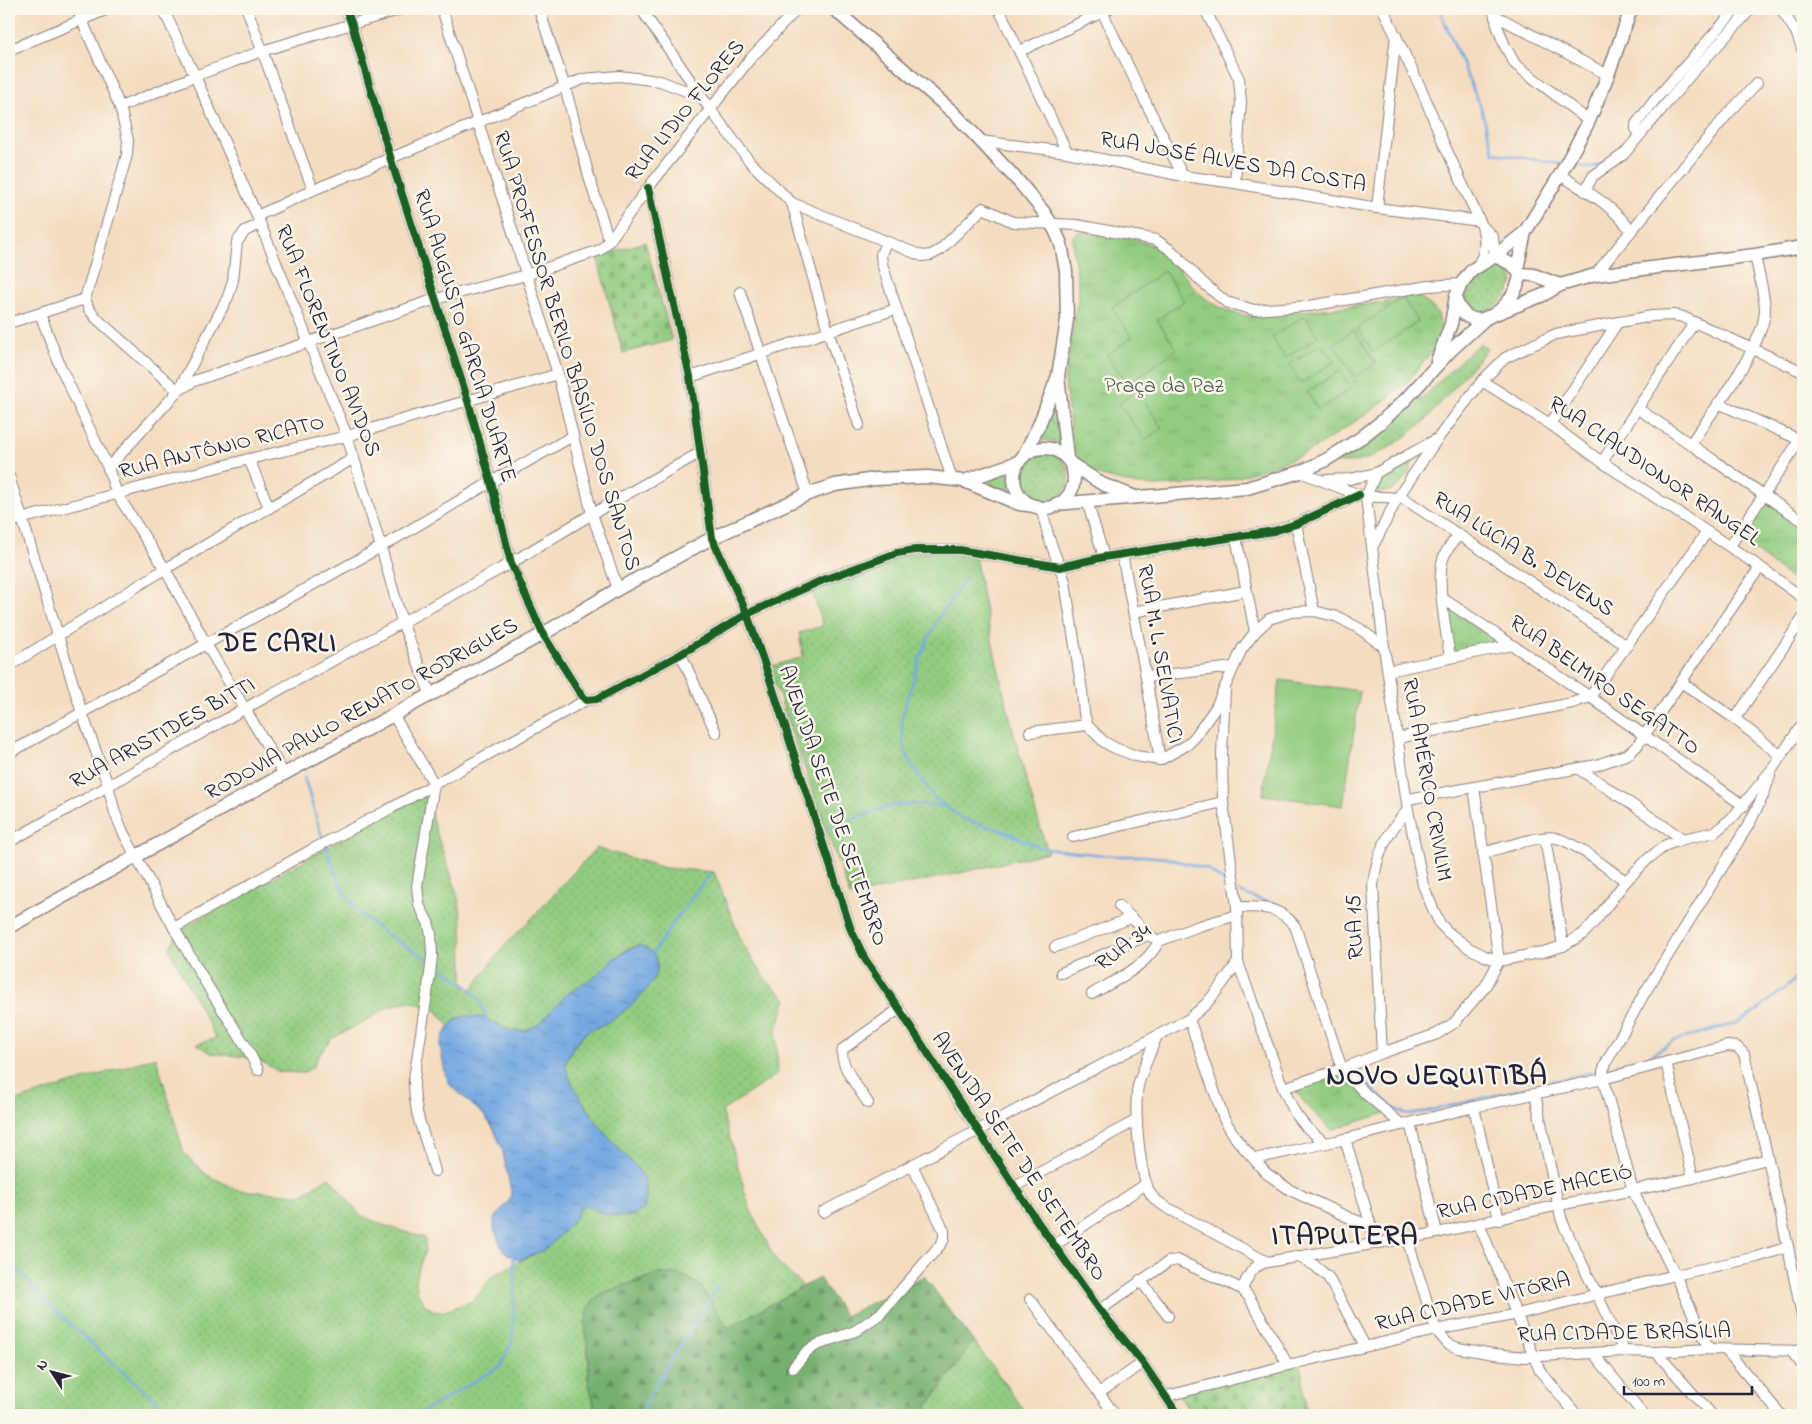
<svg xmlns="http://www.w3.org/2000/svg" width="1812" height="1424" font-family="'Indie Flower',sans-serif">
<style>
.grass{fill:url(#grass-dots);stroke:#5a775e}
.forest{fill:url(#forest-firs);stroke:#4c6954}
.cemetery{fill:url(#cemetery-stones);stroke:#5a775e}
.park{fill:url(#park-tufts);stroke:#5a775e}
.pitch{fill:#92cc80;stroke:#5a775e}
.water{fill:url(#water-ripples);stroke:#4b658e}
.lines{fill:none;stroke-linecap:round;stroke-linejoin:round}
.stream{stroke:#74a8e1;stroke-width:2.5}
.minor-casing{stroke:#8b7f7e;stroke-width:12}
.major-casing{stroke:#8b7f7e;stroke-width:15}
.minor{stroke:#fff;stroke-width:10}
.major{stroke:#fff;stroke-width:12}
.cycleway-casing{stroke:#fbf7ec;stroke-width:11}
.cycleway{stroke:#1b5e20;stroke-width:8}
.labels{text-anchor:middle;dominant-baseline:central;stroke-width:5;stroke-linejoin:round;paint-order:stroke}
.street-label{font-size:22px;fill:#22223b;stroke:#fbf7ec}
.park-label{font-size:22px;fill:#495e53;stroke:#fbf7ec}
.district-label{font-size:28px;font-weight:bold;letter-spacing:1px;fill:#22223b;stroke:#fbf7ec}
</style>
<defs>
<pattern id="grass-dots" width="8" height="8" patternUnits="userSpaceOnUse" patternTransform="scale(1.25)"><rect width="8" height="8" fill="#92cc80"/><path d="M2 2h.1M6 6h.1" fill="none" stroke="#7eaf70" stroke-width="1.8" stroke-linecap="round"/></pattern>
<pattern id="forest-firs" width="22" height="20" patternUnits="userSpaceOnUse" patternTransform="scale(1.25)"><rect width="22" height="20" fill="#75b06e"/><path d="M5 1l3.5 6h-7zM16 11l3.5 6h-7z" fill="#608f5c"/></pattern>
<pattern id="cemetery-stones" width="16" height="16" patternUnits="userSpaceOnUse" patternTransform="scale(1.25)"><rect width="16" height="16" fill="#92cc80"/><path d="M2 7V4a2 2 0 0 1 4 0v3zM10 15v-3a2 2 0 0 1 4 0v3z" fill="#7eaf70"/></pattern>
<pattern id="park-tufts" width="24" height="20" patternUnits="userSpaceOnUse" patternTransform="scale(1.25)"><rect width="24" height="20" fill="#92cc80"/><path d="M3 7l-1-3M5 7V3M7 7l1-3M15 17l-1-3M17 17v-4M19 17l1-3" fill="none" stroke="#7eaf70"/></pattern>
<pattern id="water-ripples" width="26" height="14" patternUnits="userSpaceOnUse" patternTransform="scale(1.25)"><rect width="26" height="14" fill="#74a8e1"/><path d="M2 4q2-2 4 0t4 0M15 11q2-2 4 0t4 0" fill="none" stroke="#5f88b8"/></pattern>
</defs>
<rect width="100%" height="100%" fill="#fbf7ec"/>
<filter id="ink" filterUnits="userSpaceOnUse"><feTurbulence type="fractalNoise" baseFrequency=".02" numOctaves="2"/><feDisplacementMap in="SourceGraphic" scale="10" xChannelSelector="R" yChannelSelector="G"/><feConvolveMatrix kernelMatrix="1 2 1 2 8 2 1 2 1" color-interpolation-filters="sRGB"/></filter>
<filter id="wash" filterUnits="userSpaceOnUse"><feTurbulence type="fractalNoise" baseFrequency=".0096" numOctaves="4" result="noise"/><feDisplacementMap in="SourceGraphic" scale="20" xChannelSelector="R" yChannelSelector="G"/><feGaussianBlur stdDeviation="1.12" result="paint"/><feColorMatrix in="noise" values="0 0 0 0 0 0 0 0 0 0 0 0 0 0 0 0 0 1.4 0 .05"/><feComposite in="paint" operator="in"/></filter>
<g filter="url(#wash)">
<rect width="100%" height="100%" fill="#f4dcc0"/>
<g class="grass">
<path d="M1489 267C1539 265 1499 318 1473 312 1468 311 1464 307 1460 303 1464 282 1470 278 1489 267Z"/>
<path d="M1480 344 1487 349 1424 422 1392 446 1365 460 1347 463 1333 462C1362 443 1392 425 1418 402 1440 383 1456 361 1480 344Z"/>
<polygon points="1054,404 1060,444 1048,440 1036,442 1046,426"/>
<circle cx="1044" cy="477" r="25"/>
<path d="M1407 460H1410L1412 462C1412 473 1400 487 1389 491 1386 492 1380 492 1376 492L1373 490C1379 473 1393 468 1407 460Z"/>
<polygon points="1009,469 1009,484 1014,497 993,486 971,480"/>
<path d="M973 546C992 649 1016 752 1048 852L969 871 850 896 769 667 803 657 799 633 823 626 812 591 892 556Z"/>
<path d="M427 791C431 830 450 864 459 902 465 930 461 958 464 986L470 992 504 946 533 917 596 848 665 868 714 872 742 943 767 981 787 999 776 1031 778 1074 722 1111 750 1209 776 1261 804 1287 728 1328 699 1284 636 1281 600 1294 587 1345 589 1361 588 1379 594 1404V1415H9V1103L156 1057 184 1153 207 1175 238 1190 301 1195 329 1177 360 1215 383 1225 425 1238V1251L418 1270 416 1283 418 1293 424 1304 436 1312 445 1311 472 1301 479 1294 491 1277 525 1258 546 1249 571 1224 582 1206H588C603 1215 617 1217 635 1216L644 1179 601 1129 569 1080 565 1070 566 1062 572 1049 584 1034 594 1027 606 1023 643 993 639 945 627 950 612 960 596 976 567 994 539 1024 525 1031H510L485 1018H456L450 1027 435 1009 409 1001 386 1008 371 1018 331 1039 317 1058 313 1067 304 1073 279 1072 256 1058 211 1053 197 1044 216 1038 169 949 179 931Z"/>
<polygon points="973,1341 1028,1415 927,1415 924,1410 946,1381"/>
</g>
<polygon class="forest" points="657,1274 679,1274 699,1284 728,1328 819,1278 845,1316 924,1276 973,1341 946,1381 924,1410 927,1415 594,1415 594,1404 588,1379 589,1361 585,1324 589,1306 600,1294"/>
<g class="cemetery">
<polygon points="645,242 672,340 623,353 597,257"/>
<polygon points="1301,1365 1307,1415 1192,1415 1178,1394"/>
</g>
<g class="park">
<path d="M1083 232C1106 235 1138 236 1158 249 1172 258 1179 269 1189 282 1206 304 1235 318 1262 316L1386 302 1406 296H1413L1421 298 1433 308 1438 315 1442 333 1432 351 1407 382 1374 409 1314 449 1289 460 1239 477 1209 483 1156 486 1137 485 1098 475 1082 463 1072 445 1067 403 1065 378 1079 293C1079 282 1070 242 1073 237 1075 233 1079 233 1083 232Z"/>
<polygon points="1762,502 1772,505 1803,527 1803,588 1743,542 1741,533"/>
<polygon points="1447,606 1497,642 1452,654"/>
<polygon points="1342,1068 1392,1111 1331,1130 1304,1102 1294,1088"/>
</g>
<g class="pitch">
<polygon points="1164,271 1184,301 1157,320 1177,349 1128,384 1107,355 1132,337 1112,308"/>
<polygon points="1403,298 1418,322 1373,352 1358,328"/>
<polygon points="1305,316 1318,336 1285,358 1272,337"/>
<polygon points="1354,330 1376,363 1355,377 1334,344"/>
<polygon points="1322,344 1334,362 1301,383 1289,365"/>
<polygon points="1340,371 1351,389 1318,410 1307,392"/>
<polygon points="1137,390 1162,428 1145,440 1119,403"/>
<polygon points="1280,680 1360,691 1343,806 1263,795"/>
</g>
<path class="water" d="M639 945C650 950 657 953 657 966 657 987 623 1014 606 1023 599 1027 592 1028 585 1033 577 1040 570 1051 566 1061 562 1077 599 1126 610 1139 620 1151 638 1165 644 1180 648 1190 646 1199 644 1209 630 1219 613 1218 597 1211 591 1208 589 1205 582 1206L571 1224 546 1249 520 1260 515 1259 505 1252 502 1248 494 1229V1220L510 1199 511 1192 502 1148 493 1128 483 1114 450 1085 445 1073 440 1045 444 1034 456 1019 466 1016 485 1018 510 1031H525L539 1024 567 994 596 976 612 960 628 950Z"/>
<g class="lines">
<g class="stream">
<polyline points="1439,9 1481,108 1494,153 1562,164"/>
<polyline points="1642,124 1663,100"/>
<polyline points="1618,153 1635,132"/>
<polyline points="1570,165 1592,168 1603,163"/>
<polyline points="966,578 945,608 930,634 919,661 902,717 903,746 912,765 935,799 963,819 1003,831 1042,848 1112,856 1143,856 1166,858 1207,869 1231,887"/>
<polyline points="304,777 323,840"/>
<polyline points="831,827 890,806 916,804 943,806"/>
<path d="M325 845C331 863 338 882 348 898 364 924 402 944 428 959"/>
<path d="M1238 891C1257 902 1285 900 1296 921"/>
<polyline points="652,954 681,912 711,873"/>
<polyline points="435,963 471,989 478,998 487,1020"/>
<path d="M1352 1067C1361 1078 1387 1105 1399 1111 1404 1114 1410 1114 1415 1114L1601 1070"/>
<polyline points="1608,1068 1643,1060 1673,1041 1737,1023 1757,1011 1791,983 1803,968"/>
<polyline points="9,1258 39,1295 99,1351 173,1415"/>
<polyline points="417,1415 501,1366 512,1342 513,1333 515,1280 513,1255"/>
<polyline points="639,1415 652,1391 718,1286"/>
</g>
</g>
</g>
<g filter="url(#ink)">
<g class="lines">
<g class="minor-casing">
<g id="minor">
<polyline points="77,9 120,107 128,140 127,155 85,299 89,309 96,318 178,391 194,381 436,299 526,275 600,250 609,241 648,188 750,59 797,9"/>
<polyline points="163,9 195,76 257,216 347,436 381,547 402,622 431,696"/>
<polyline points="247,9 313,190"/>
<polyline points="346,9 352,25 391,160 468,401 491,482 511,563 543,634 579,692 586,700 597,699 681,654 747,614 823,580 897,553 915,550 960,550 1060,567 1104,557 1274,531 1296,524 1359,495"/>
<polyline points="442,9 558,374 592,514 618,589"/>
<polyline points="539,9 565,87 590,180 609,241"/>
<polyline points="641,9 710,109 750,162 792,203 922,256 931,255 940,250 983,208 1013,222 1077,225 1156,240 1172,251 1202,282 1226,302 1254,310 1309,306 1428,286 1461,284"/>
<polyline points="999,9 1067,152"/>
<polyline points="1101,9 1141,93 1183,176"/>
<polyline points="1205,9 1239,79 1241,102 1235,183"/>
<path d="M1383 9 1423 93 1443 142 1482 226C1486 240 1486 252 1478 265"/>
<polyline points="1493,9 1498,28 1505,46 1515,64 1589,121"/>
<polyline points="1781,9 1796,32 1803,51"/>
<polyline points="1496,16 1608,75"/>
<polyline points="9,50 108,9"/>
<polyline points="1020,51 1109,9"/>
<polyline points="120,107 195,76 262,51 402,9"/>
<polyline points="1641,134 1636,129 1636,124 1654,101 1736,9"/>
<polyline points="981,141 1067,152 1183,176 1235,183 1377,208 1480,221"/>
<path d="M1560 175C1587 192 1612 204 1631 231"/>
<polyline points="648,188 690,377 712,538 747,614 770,680 851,930 865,959 899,1009 1037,1221 1100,1310 1143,1363 1178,1415"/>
<polyline points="1585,191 1593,176 1624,154 1693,72 1751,9"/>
<polyline points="792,203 828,331 859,425"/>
<polyline points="1377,208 1396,35"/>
<polyline points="257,216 313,190 583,79 619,76 660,81 702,97"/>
<polyline points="1482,226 1493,237 1495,256"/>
<polyline points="886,241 881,255 882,264 952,479"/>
<polyline points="1595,275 1726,116 1757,83"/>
<polyline points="740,292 808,494"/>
<polyline points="40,314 61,368 108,468 117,494 165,569 206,644 284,774"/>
<polyline points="9,323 85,299"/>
<polyline points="690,377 896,309"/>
<polyline points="1482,381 1550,424 1602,462 1760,567 1803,598"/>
<polyline points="1718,403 1800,440"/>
<path d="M1638 409C1694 445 1747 485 1803 521"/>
<polyline points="1550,424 1618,322"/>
<path d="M1691 443C1712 412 1765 345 1765 309 1764 291 1758 272 1755 255"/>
<polyline points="249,459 269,508"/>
<polyline points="1602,462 1694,323"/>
<polyline points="108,468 178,391 228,297 233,280 237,242 245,231 260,224"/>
<path d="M1300 472 1359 495C1374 499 1390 495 1406 500L1627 646"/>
<polyline points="1376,473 1366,497 1384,647 1408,810 1423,885 1433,909 1440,924 1449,933 1469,948 1485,956 1499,961 1543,952 1563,946 1583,934 1596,920 1626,881 1649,858 1666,845 1683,839 1715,832 1734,816 1773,768 1803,723"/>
<polyline points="9,476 82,713 108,785 115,813 123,832 174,928 210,990 247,1048 258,1070"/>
<polyline points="1326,480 1350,479 1376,473 1435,440"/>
<polyline points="1087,501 1104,557"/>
<polyline points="1041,507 1049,538 1065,582 1082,691 1084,713 1087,725 1104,742 1115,748 1136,756 1160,760 1187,745 1195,737 1216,707 1242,649 1255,632 1269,619 1291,612 1314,611 1338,617 1360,629 1384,647"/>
<polyline points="9,522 249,459 347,436 558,374"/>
<polyline points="1296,524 1314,611"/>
<polyline points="1236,537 1255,632"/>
<polyline points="1730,546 1803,435"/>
<polyline points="1372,548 1398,497 1438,438 1482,381 1505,358 1556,334 1652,316 1673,315 1683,317 1803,372"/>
<polyline points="1122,554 1146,677 1160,760"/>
<polyline points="1442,598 1590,697 1744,806"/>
<polyline points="1133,612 1246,591"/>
<polyline points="681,654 716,733"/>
<path d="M1450 658C1447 634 1434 575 1445 554 1448 547 1454 541 1459 535"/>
<polyline points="9,666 165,569 354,458"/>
<polyline points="1388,671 1512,645"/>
<polyline points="1146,677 1234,667"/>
<polyline points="1681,682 1735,719 1781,756"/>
<path d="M394 716 434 784 417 886 419 905 428 922 431 934 432 956 430 974 414 1079C413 1116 426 1137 435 1171"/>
<polyline points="1735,719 1803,618"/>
<polyline points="1030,732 1087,725"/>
<polyline points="1398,738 1572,703 1590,697 1707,532"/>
<polyline points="9,753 381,547 491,482 573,436"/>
<polyline points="1579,769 1683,839"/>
<polyline points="1408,799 1597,765 1628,754 1637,746 1644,736 1760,567"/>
<polyline points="9,826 13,840"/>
<polyline points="1073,837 1223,802"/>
<polyline points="1545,838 1563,946"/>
<polyline points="9,842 244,709 511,563 592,514 701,452"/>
<path d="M1483 853C1499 849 1541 834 1556 838 1577 843 1607 869 1626 881"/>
<polyline points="1119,906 1152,937"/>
<path d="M1237 907C1262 907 1279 906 1295 926L1342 1069 1366 1094 1402 1125"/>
<polyline points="174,928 311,850 386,811 586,700"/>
<polyline points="1055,947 1131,918"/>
<polyline points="1238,962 1283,1088 1295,1113 1306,1127 1325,1143"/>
<polyline points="1061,973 1148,935"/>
<path d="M1092 994C1116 980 1146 967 1159 941L1199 926 1237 915"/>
<polyline points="1189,1019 1224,1119 1237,1140 1266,1173 1290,1190 1352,1219 1371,1226"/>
<path d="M1156 1038C1150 1054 1142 1070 1138 1086 1134 1108 1139 1178 1152 1196 1155 1200 1160 1203 1164 1206L1267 1262"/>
<path d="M1382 1053 1373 885C1377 853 1386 834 1408 810"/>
<polyline points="1666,1062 1693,1178"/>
<polyline points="1283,1088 1342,1069 1382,1053 1437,1034 1454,1023 1485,987 1499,961 1474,787"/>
<polyline points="1535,1094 1561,1218 1565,1228 1624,1351"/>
<path d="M868 1103C860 1090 838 1064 843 1049L899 1009"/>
<polyline points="1474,1107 1499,1220"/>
<polyline points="1410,1123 1437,1233"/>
<polyline points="1345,1139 1376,1243"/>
<polyline points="1254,1159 1345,1139 1474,1107 1603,1079 1727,1046 1737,1047 1744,1054 1788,1247 1803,1321"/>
<polyline points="1015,1186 1137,1120"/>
<polyline points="823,1212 1189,1019 1206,1004 1220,987 1238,962 1237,907 1223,802 1222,754 1225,689"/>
<polyline points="1479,1224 1540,1371 1577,1415"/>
<polyline points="1407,1239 1436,1330 1448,1344 1458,1348 1494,1354 1526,1357 1624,1351 1656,1352 1709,1349 1803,1351"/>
<polyline points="1055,1245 1146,1184"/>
<polyline points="1297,1256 1314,1265 1328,1277 1365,1346"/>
<polyline points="1140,1280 1168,1316"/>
<path d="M1242 1289C1250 1274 1250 1267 1267 1262L1437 1233 1559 1205 1693 1178 1767 1159"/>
<polyline points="1030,1299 1115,1415"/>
<polyline points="1100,1310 1168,1262 1177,1260 1242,1289 1249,1297 1288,1365"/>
<polyline points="1709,1349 1675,1275 1633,1191 1603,1079 1603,1071 1607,1061 1644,994 1749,824 1763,796 1770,776"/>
<polyline points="1726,1350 1781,1415"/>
<polyline points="1791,1351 1803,1366"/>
<polyline points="1656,1352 1712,1415"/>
<polyline points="1593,1353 1644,1415"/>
<polyline points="793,1368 807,1351 817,1345 855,1331 880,1314 941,1244 944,1239 944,1231 912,1165"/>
<polyline points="1099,1393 1143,1363"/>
<polyline points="1167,1396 1288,1365 1436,1330 1518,1314 1675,1275 1757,1257 1788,1247"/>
</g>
</g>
<g class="major-casing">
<g id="major">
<polyline points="834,9 954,113 1020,183 1043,211 1055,230 1061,244 1066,271 1067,320 1058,376 1039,425 1023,457"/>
<polyline points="1517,269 1525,232"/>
<polyline points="1520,274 1534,275 1560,285"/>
<path d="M1456 301C1472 342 1517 306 1520 274L1513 265 1495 256"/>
<polyline points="1498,313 1543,295 1560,285 1595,275 1755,255 1803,247"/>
<polyline points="1437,361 1451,324 1456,296 1461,284 1472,270 1495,256 1525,232 1560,175 1589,121 1608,75 1631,9"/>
<polyline points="1058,376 1067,459"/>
<circle cx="1044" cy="478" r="30"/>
<polyline points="1070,463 1102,484 1133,496"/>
<polyline points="964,481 1018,462"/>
<polyline points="1056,504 1247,488 1300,472 1326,460 1362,437 1381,422 1404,401 1451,350 1487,317"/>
<polyline points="9,927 284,774 543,634 618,589 712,538 808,494 835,485 875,479 928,477 964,481 1019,504 1036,506"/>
</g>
</g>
<use href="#minor" class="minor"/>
<use href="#major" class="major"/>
<g class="cycleway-casing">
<g id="cycleway">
<polyline points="346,9 352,25 391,160 468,401 491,482 511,563 543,634 579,692 586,700 597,699 681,654 747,614 823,580 897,553 915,550 960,550 1060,567 1104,557 1274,531 1296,524 1359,495"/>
<polyline points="648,188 690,377 712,538 747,614 770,680 851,930 865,959 899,1009 1037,1221 1100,1310 1143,1363 1178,1415"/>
</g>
</g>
<use href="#cycleway" class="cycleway"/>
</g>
</g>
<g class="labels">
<g class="street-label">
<text transform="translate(686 111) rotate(-51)">RUA LIDIO FLORES</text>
<text transform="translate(1233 163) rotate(10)">RUA JOSÉ ALVES DA COSTA</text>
<text transform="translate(464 336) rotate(73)">RUA AUGUSTO GARCIA DUARTE</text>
<text transform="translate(327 341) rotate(68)">RUA FLORENTINO AVIDOS</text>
<text transform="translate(566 351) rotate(73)">RUA PROFESSOR BERILO BASÍLIO DOS SANTOS</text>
<text transform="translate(222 448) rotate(-14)">RUA ANTÔNIO RICATO</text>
<text transform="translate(1654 472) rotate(34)">RUA CLAUDIONOR RANGEL</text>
<text transform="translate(1523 555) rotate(33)">RUA LÚCIA B. DEVENS</text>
<text transform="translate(1159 654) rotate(80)">RUA M. L. SELVATICI</text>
<text transform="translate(1604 686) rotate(35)">RUA BELMIRO SEGATTO</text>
<text transform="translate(362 710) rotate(-29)">RODOVIA PAULO RENATO RODRIGUES</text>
<text transform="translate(163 734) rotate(-29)">RUA ARISTIDES BITTI</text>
<text transform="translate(1426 780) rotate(80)">RUA AMÉRICO CRIVILIM</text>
<text transform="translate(832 806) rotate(71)">AVENIDA SETE DE SETEMBRO</text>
<text transform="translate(1356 927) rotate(-92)">RUA 15</text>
<text transform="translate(1124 948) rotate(-37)">RUA 34</text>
<text transform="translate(1018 1157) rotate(56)">AVENIDA SETE DE SETEMBRO</text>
<text transform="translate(1535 1193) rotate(-12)">RUA CIDADE MACEIÓ</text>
<text transform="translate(1473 1303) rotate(-13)">RUA CIDADE VITÓRIA</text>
<text transform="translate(1624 1334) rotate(-1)">RUA CIDADE BRASÍLIA</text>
</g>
<g class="park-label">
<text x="1164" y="387">Praça da Paz</text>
</g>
<g class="district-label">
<text x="278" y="644">DE CARLI</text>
<text x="1437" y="1077">NOVO JEQUITIBÁ</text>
<text x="1345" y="1237">ITAPUTERA</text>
</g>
</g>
<rect width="1812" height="1424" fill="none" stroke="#fbf7ec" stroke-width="30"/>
<g transform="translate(52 1372) rotate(306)" stroke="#fbf7ec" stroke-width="4" paint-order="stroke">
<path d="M0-4L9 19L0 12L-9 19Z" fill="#22223b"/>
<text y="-8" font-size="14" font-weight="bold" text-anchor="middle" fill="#22223b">N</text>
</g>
<path d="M1624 1386v8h128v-8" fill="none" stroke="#22223b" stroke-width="2.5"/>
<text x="1632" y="1386" font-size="15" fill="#22223b" stroke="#fbf7ec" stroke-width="4" paint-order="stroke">100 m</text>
</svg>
